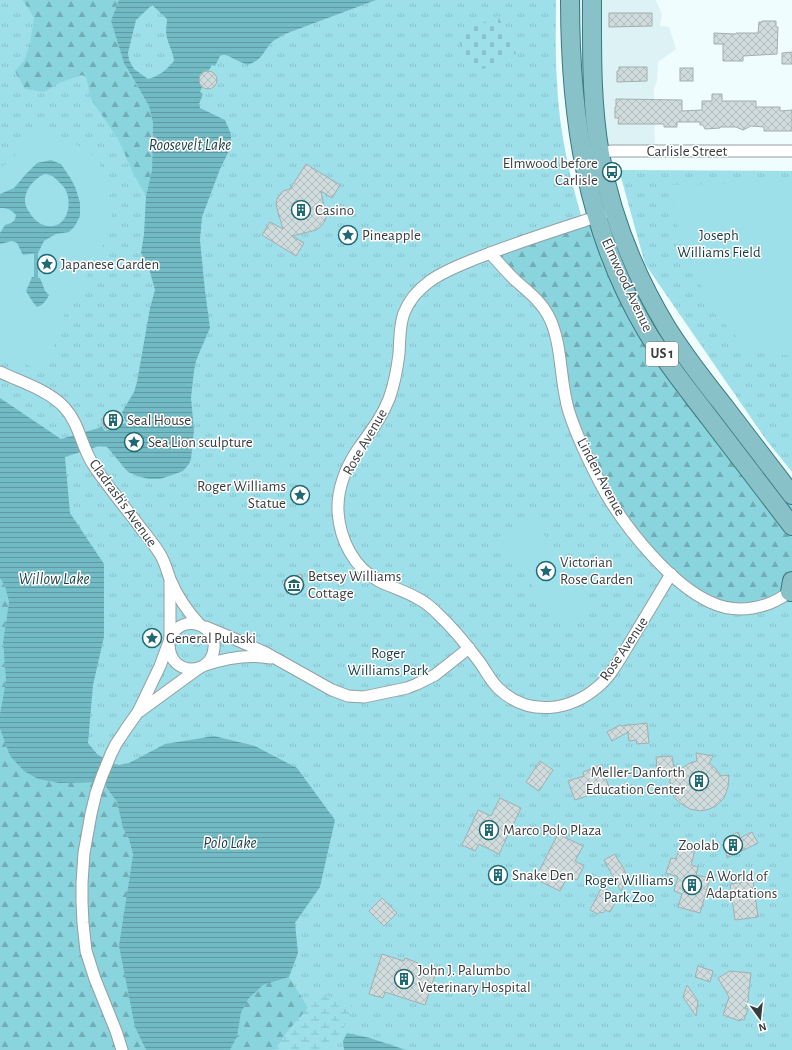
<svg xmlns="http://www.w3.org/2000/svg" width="792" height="1050" font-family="'Alegreya Sans',sans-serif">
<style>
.built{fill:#ddf2f5}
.grass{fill:url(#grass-tufts)}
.forest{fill:url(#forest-firs)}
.wetland{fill:url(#wetland-marsh)}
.cemetery{fill:url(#cemetery-stones)}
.garden{fill:#9de0ea}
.water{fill:url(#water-rules);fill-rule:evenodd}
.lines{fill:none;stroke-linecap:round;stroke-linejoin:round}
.stream{stroke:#72bbc5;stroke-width:4}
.building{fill:url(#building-cross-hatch);stroke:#a2aeaf}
.street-casing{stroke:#939fa0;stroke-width:13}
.primary-casing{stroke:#397880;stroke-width:20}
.street{stroke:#fff;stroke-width:11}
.primary{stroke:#88c1c8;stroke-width:18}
.labels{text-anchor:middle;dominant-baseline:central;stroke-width:3;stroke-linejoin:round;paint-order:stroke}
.shield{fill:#fff;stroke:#747778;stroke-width:1}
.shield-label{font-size:14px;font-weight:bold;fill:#393d3e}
.street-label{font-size:15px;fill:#393d3e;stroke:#fff}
.poi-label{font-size:15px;fill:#393d3e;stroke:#fff;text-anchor:start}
.park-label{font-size:15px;fill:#173b40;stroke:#fff}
.water-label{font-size:16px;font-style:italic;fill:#1a3e42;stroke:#fff}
</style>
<defs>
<pattern id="grass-tufts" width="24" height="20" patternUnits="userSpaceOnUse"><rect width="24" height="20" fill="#9de0ea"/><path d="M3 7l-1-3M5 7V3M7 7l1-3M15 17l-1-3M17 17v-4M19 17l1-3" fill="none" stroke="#88c1ca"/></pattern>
<pattern id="forest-firs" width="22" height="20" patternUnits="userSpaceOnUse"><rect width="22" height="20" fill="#8ad4de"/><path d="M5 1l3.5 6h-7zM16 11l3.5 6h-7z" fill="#72adb5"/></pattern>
<pattern id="wetland-marsh" width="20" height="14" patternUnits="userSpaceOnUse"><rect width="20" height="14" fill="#9de0ea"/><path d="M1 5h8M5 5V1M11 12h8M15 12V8" fill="none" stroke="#88c1ca"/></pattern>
<pattern id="cemetery-stones" width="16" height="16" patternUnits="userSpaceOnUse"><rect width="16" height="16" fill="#9de0ea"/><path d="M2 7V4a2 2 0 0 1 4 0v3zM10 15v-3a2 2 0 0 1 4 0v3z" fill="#88c1ca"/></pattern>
<pattern id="water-rules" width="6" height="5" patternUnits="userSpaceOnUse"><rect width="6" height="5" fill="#72bbc5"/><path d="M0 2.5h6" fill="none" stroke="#5f99a1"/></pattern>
<pattern id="building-cross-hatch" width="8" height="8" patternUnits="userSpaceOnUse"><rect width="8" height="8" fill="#cfdbdc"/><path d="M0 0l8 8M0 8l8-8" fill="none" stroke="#b2bdbe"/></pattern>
</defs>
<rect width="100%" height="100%" fill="#f0fdff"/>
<polygon class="built" points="567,0 656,0 662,15 660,26 669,27 676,49 658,62 657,81 654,89 655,147 607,148 596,214"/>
<g class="grass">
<path d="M0 0H556C556 27 555 55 557 82 559 131 570 179 584 225L792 551V1050H0Z"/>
<polygon points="619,170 792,171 792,472 767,441 645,264"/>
</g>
<g class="forest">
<polygon points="22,0 119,0 111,22 126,68 149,106 153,123 152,170 146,196 134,175 118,139 91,99 86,77 82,75 59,83 44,92 25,89 15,71 24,61 30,44 34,18 28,7"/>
<polygon points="611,210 629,258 792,499 792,582 780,591 768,597 750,603 739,604 717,602 665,572 588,464 549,323 489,250"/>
<polygon points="0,578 5,586 9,602 3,642 6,681 0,714"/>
<polygon points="0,729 10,756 38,779 59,783 97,782 104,784 117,802 123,828 129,839 133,858 135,1027 146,1050 0,1050"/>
<polygon points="289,977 309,1009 283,1050 230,1050 237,1037 241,1013 248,999 263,985"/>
</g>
<polygon class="wetland" points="320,994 353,1004 343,1030 338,1036 329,1042 322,1050 275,1050 287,1032"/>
<polygon class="cemetery" points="498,16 516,54 474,73 456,35"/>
<g class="garden">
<polygon points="41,131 55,134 81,147 98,160 109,191 113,212 104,244 83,283 67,309 60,324 49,367 41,371 0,353 0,168 12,160 25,139"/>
<polygon points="792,182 792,356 748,349 715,313 680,243 671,185"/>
<polygon points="529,514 595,604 563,628 497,538"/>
</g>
<g class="water">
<path d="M119 0H376L285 34C280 37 275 39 271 43 261 54 264 59 247 65L226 55H222L220 56 215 66 212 65 209 70C199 71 196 79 202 87L200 92 203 94 199 104 200 108 225 120 231 134V147L220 169 202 217 200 240 205 291 210 328 200 351 196 361 194 371 191 398 194 430 191 459 189 464 183 471 172 475 160 479H149L141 477 128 472 107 447 99 446 65 457 70 513 104 564V637L93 685 88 743 97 754 111 763 119 765 129 763 165 744 214 736 255 746 297 768 335 820 320 887 295 923 298 953 289 977 263 985 248 999 241 1013 237 1037 230 1050H146L135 1027 119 946 133 855 129 839 123 828 117 802 104 784 97 782 59 783 38 779 24 771 10 756 0 729V714L6 681 3 642 9 602 5 586 0 578V398L61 439 102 427 105 431 126 423 122 412 134 392 137 382 150 308 155 290 150 272 141 253 144 234 146 196 152 170 153 123 149 106 124 63 111 21ZM152 5 167 19C167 23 166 28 166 32 167 43 173 51 174 61 166 70 160 76 148 79L134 69 129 60 128 53 136 20Z"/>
<path d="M51 160 61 164 71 179 76 189 80 203V216L75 226 69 232 56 234 44 241 38 253 23 255 17 243 12 241 0 244V233L5 225C12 223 15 222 16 215 11 209 7 208 0 208V194L14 188 25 175 37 163ZM45 174C53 175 55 178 60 183 63 186 66 189 67 193 73 212 62 233 41 224 37 222 32 217 30 213 18 199 30 180 45 174Z"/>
<path d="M32 277 40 278 45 291 49 295C46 301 43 305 37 307L32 301 26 291Z"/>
<polygon points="347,1033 370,1038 406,1050 344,1050 343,1041"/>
</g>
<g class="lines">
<polyline class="stream" points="36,254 36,277"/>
</g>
<g class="building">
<polygon points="609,13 652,13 652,26 609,27"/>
<polygon points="762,21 776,21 776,27 778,27 777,54 743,56 743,61 723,61 723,44 714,44 714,33 736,34 736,33 758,33 759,22 762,22"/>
<polygon points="792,52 792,64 782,64 782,53"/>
<polygon points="619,67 647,67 647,81 617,82 617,71 619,71"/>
<rect x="680" y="68" width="13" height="13"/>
<circle cx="208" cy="80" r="9"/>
<polygon points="712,94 722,94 722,101 756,101 756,107 780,107 780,111 792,110 792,131 764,131 764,127 751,126 743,130 736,127 720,127 720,128 705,129 703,125 700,125 700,122 677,122 677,127 664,127 664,124 618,124 619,118 615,118 615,107 616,107 616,99 682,100 682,111 702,110 702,101 712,101"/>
<polygon points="306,164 340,185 332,198 321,191 326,218 325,221 321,226 316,230 292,236 304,243 296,256 262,235 270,222 283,229 276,205 277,199 283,191 290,189"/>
<polygon points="120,412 124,421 105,429 101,419"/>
<polygon points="546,562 554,573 545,580 537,569"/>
<polygon points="301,574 305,587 287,594 282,581"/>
<polygon points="647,723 649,743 637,744 636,740 629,741 628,732 612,741 607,732 620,725 621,726"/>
<polygon points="696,753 713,756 709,763 715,768 721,776 729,775 728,787 724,798 716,806 709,809 701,811 690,809 680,803 674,797 672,792 670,783 670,776 690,763 697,761"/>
<polygon points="672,756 674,769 657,770 656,757"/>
<polygon points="540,761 553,770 539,791 526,782"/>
<polygon points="601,765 609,787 587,795 587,796 575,800 568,781 584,776 583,772"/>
<polygon points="500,798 521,808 499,854 479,844 475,851 462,845 478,810 491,816"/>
<polygon points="738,832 740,838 752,832 758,843 727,858 724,839"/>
<polygon points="558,834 583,846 575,861 584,866 577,880 568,876 560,891 535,879"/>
<polygon points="680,845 695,850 691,865 698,867 696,875 710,878 700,913 678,907 682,894 674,891 678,877 666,873 671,858 676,859"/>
<polygon points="615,854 619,862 620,862 628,877 621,891 604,860"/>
<polygon points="496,867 506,875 499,883 489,875"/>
<polygon points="753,881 758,917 735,920 730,884"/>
<polygon points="602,887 619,896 610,912 605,910 603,913 600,912 598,914 590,910"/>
<polygon points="382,898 397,913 384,926 369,911"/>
<polygon points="382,954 404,961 405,958 418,963 417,966 436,972 425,1005 385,992 383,998 369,994"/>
<polygon points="698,966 713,971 710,982 695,977"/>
<polygon points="730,971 751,973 748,998 749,998 745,1008 748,1009 744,1020 741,1019 740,1021 723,1015 729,997 718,978"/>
<polygon points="687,985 698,1001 696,1016 683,997"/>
</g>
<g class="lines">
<g class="street-casing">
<g id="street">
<polyline points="594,153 612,151 792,151"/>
<path d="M602 215C560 229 517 242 475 259 460 265 444 271 430 281 419 289 409 300 404 313 399 326 400 341 399 354 397 370 394 385 389 399 381 419 370 432 358 449 346 467 337 490 338 512 340 540 354 568 379 581 391 587 405 591 417 598 425 602 431 607 437 613 452 627 466 644 478 660 485 669 490 680 498 688 528 717 570 712 600 685 608 678 614 669 620 659L671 574"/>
<path d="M490 253C498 262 506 271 515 280 526 290 540 300 548 315 563 343 559 380 569 412 578 440 592 468 606 494 628 531 671 584 710 602 737 615 769 609 792 590"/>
<path d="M0 372C21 382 48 390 64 407 80 424 81 447 94 466 108 487 125 507 140 527 147 536 154 544 160 554 165 562 167 571 170 579 177 596 188 612 200 625"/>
<polyline points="206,627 237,640 266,653 332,690 348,696 364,697 407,688 417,684 435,675 469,648"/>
<polyline points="170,639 170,582"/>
<path d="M205 665C226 658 249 654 271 658"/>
<polyline points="140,711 199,668"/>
<path d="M122 1050 116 1031 95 979 86 951 83 923 82 902V883L84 853 91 814 96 793 102 776 111 754 116 744 126 729 138 712 160 666 172 634C175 630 178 627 183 625 199 619 216 632 214 648 212 676 170 677 169 645"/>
</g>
</g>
<g class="primary-casing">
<g id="primary">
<path d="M570 0C570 117 586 229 647 332 666 363 689 391 711 420 738 455 765 491 792 526"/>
<path d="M592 0C592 51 591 103 600 154 611 215 635 275 667 328 684 355 704 381 724 406 747 436 769 465 792 495"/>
<polyline points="792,581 790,592 792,592"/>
</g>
</g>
<use href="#street" class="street"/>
<use href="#primary" class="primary"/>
</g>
<defs>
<g id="bus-ring" transform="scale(1)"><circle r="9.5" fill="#fff" stroke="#1f6973" stroke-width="1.5"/><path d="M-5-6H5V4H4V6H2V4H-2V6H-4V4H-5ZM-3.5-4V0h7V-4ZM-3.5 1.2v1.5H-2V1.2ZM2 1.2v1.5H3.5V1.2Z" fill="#1f6973"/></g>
<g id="building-ring" transform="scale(1)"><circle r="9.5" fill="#fff" stroke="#1f6973" stroke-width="1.5"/><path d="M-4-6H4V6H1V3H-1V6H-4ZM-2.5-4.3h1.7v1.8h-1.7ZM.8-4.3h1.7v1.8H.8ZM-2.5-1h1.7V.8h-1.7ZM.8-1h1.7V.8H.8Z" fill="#1f6973"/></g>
<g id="sight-ring" transform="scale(1)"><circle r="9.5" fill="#fff" stroke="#1f6973" stroke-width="1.5"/><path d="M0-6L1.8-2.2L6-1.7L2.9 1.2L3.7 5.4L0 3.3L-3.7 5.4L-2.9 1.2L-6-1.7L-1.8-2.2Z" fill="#1f6973"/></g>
<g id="museum-ring" transform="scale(1)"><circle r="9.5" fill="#fff" stroke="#1f6973" stroke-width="1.5"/><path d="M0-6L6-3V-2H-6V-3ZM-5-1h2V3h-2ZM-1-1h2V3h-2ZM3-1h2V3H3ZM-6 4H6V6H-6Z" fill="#1f6973"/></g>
</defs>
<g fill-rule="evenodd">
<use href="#bus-ring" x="612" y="172"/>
<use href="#building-ring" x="301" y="210"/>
<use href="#sight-ring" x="348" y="235"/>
<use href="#sight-ring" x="47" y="264"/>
<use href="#building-ring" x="113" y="420"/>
<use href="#sight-ring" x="134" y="442"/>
<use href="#sight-ring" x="300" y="495"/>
<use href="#sight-ring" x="546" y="571"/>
<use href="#museum-ring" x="294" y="585"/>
<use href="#sight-ring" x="152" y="638"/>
<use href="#building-ring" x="699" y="781"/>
<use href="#building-ring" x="489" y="830"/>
<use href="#building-ring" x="733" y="845"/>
<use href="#building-ring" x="498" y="875"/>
<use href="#building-ring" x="692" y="885"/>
<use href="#building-ring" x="404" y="979"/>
</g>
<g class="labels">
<rect class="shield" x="646" y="342" width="32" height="24" rx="3"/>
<g class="shield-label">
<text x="662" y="354">US 1</text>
</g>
<g class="street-label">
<text x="687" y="151">Carlisle Street</text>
<text transform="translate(627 285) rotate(65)">Elmwood Avenue</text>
<text transform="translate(365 442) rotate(-60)">Rose Avenue</text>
<text transform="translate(601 477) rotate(62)">Linden Avenue</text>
<text transform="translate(123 503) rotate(54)">Cladrash's Avenue</text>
<text transform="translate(624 649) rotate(-56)">Rose Avenue</text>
</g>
<g class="poi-label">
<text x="598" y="163" text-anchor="end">Elmwood before<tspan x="598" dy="17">Carlisle</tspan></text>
<text x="315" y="210">Casino</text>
<text x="362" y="235">Pineapple</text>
<text x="61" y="264">Japanese Garden</text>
<text x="127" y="420">Seal House</text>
<text x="148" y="442">Sea Lion sculpture</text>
<text x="286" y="486" text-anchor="end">Roger Williams<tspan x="286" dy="17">Statue</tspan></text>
<text x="560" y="562">Victorian<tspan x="560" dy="17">Rose Garden</tspan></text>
<text x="308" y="576">Betsey Williams<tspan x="308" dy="17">Cottage</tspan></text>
<text x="166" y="638">General Pulaski</text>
<text x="685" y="772" text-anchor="end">Meller-Danforth<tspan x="685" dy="17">Education Center</tspan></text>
<text x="503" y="830">Marco Polo Plaza</text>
<text x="719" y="845" text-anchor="end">Zoolab</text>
<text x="512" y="875">Snake Den</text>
<text x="706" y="876">A World of<tspan x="706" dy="17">Adaptations</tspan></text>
<text x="418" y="970">John J. Palumbo<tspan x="418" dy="17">Veterinary Hospital</tspan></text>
</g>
<g class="park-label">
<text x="719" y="235">Joseph<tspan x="719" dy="17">Williams Field</tspan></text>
<text x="388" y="653">Roger<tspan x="388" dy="17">Williams Park</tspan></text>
<text x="629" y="880">Roger Williams<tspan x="629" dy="17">Park Zoo</tspan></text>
</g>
<g class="water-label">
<text x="190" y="145">Roosevelt Lake</text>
<text x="54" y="579">Willow Lake</text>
<text x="230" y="843">Polo Lake</text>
</g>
</g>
<g transform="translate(760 1018) rotate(165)" stroke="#ffffff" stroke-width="3" paint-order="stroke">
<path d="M0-3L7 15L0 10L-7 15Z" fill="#393d3e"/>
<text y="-6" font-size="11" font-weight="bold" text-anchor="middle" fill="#393d3e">N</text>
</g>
</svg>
